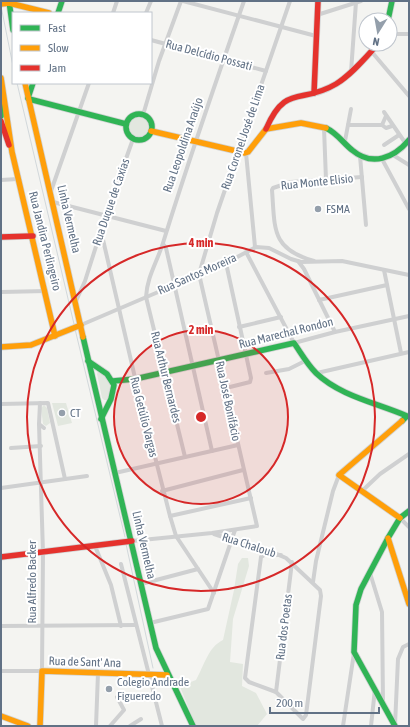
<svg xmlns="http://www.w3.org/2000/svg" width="410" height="727" font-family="'Asap Condensed',sans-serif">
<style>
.green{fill:#e2e7df}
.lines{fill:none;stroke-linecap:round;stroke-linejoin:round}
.stream{stroke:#d2d8db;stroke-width:1}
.fast-casing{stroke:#d0d2d3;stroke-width:7}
.slow-casing{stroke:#d0d2d3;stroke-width:7}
.jam-casing{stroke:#d0d2d3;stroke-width:7}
.street{stroke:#cfd0d1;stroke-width:4}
.fast{stroke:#30b455;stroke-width:5.5}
.slow{stroke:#ff9f0a;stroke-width:5.5}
.jam{stroke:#e5322d;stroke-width:5.5}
.ring{fill:none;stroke:#d62828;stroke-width:2}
.poi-dot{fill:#949fab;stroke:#fff;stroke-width:1.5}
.labels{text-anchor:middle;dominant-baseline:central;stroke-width:4;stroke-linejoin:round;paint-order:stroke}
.street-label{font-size:12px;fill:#617185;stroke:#fff}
.poi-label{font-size:12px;fill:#617185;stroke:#fff;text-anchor:start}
.centre{fill:#d62828;stroke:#fff;stroke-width:2}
.ring-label{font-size:12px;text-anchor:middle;font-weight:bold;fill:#d62828;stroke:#fff;stroke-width:4;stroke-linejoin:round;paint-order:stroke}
</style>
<rect width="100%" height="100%" fill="#f4f4f1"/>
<g class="green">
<circle cx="138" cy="127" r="11"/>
<polygon points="98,370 101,370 113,382 110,400 104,400 102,398 97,374"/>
<polygon points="52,403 66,403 72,423 58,426"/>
<polygon points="44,405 47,408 50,423 46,426 43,424 41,408"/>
<path d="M242 558H248L249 566 233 619 230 662 243 664 242 686 256 693 267 714 257 726H196L178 682 180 681 188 683 196 680C204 666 208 647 223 640L234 590 238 564Z"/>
</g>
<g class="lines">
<g class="stream">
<polyline points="1,6 13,66"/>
<polyline points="17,83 74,324"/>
<polyline points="75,329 125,537"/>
<polyline points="126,544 153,668"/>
</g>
<g class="fast-casing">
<g id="fast">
<polyline points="9,1 13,30"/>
<polyline points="58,13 62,1"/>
<polyline points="388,20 392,1"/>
<polyline points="28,98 33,83"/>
<polyline points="29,99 126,124"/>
<polyline points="1,102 1,116"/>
<circle cx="139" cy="127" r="13"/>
<path d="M326 128C337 133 343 143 352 150 372 167 394 158 409 140"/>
<polyline points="83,337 156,648 193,726"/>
<polyline points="88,361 107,374 114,385 111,399 101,419"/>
<path d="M113 381 135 379 294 343C301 353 307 364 316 373 340 396 377 403 407 416L402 421"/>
<polyline points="395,726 354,652 356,605 361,589 388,538 400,518 409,511"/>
</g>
</g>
<g class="slow-casing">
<g id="slow">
<polyline points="1,4 9,3 49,13"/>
<polyline points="1,78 12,152 55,336"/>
<polyline points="25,83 83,337"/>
<polyline points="151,131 245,153 248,152 266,129 301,123 326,128"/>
<polyline points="1,347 31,345 81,325"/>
<polyline points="400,518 339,475 402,421"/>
<polyline points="388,538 409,604"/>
<polyline points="1,716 28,726"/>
<polyline points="40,726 42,671 167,675"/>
</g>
</g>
<g class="jam-casing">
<g id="jam">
<polyline points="314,93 318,1"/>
<polyline points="1,121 9,145"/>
<path d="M266 129C286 83 301 105 336 84 352 74 365 58 378 44"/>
<polyline points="1,237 33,236"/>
<polyline points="1,557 132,541"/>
</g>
</g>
<g class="street">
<polyline points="183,1 316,36"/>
<polyline points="113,13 117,1"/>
<polyline points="146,13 151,1"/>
<polyline points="317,15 361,1"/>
<polyline points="390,34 409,34"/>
<polyline points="151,40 266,71"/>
<polyline points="371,51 409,96"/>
<polyline points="351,72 356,2"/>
<polyline points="384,112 406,144"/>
<polyline points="143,115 159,61 181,1"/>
<polyline points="386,116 382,125 386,128 392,126"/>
<polyline points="348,125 382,125"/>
<polyline points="324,128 326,180"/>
<polyline points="345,141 351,109"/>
<polyline points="384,145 399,135"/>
<polyline points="246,153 255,247"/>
<polyline points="393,155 409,165"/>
<polyline points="360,156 366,225"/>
<polyline points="382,159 409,209"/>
<polyline points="1,180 18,179"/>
<polyline points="51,191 89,83"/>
<polyline points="53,202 166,231"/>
<polyline points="101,231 136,382 170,516 176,536 214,593"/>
<polyline points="163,244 166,248 212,451"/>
<polyline points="246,252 294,343 335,332 409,316"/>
<polyline points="298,261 304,269 335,332"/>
<path d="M314 261C271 249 275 229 272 190L273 188 291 182 362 177"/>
<polyline points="226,263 251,378 250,382 226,388"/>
<polyline points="384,270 401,353"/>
<polyline points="1,292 46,291"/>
<polyline points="319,300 387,285"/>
<polyline points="76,301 85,281 106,215 133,139"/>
<polyline points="81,325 226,263 256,247 269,248 291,259 301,262 342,261 409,275"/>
<polyline points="239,327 281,317"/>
<polyline points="266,373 289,369 305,361"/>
<polyline points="317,373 409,352"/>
<polyline points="40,403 39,424 44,428"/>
<polyline points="1,404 48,403 65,479"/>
<polyline points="11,448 41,446"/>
<path d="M185 457 146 297C147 277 157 262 163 243 188 162 216 81 244 1"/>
<polyline points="115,473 238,445"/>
<polyline points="1,488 87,476"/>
<polyline points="162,491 243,470"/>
<polyline points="362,491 380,474 409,454"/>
<polyline points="170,516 251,498"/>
<polyline points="400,518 409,527"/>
<path d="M214 534C238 542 263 547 286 558L320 590 321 596 306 715 303 719 276 692 249 682 245 678 261 557 264 555H281"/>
<polyline points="132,541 212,533 257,526 199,274 217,213 290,1"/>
<polyline points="95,546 111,585 121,626"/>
<polyline points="121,564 162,726"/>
<polyline points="370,573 382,612 383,702"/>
<polyline points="313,582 316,561 333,491 339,475"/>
<polyline points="141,584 198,569"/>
<polyline points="150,623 208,609 235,530"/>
<polyline points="1,626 136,625"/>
<polyline points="1,671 42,671 43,553 39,424"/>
<polyline points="276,692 292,562"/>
<polyline points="395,725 398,659 403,647 409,644"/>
<polyline points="96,726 98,673"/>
<polyline points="110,726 124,710 117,697"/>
<polyline points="130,726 141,719"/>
<polyline points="343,726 354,653"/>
<polyline points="371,726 375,689"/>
</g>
<use href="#fast" class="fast"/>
<use href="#slow" class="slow"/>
<use href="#jam" class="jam"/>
</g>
<circle cx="201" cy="417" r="87" fill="#d62828" fill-opacity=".12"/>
<g class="ring">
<circle cx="201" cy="417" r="87"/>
<circle cx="201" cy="417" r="174"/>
</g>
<g class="poi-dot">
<circle cx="318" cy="209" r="4"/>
<circle cx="62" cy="413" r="4"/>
<circle cx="109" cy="689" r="4"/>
</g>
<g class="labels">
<g class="street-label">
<text transform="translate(209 55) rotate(15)">Rua Delcídio Possati</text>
<text transform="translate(243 137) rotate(-71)">Rua Coronel José de Lima</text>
<text transform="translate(183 145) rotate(-71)">Rua Leopoldina Araújo</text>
<text transform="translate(317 182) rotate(-6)">Rua Monte Elisio</text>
<text transform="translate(111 202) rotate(-71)">Rua Duque de Caxias</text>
<text transform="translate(69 219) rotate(77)">Linha Vermelha</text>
<text transform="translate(45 241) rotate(76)">Rua Jandira Perlingeiro</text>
<text transform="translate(197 274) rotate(-24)">Rua Santos Moreira</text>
<text transform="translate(286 333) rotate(-14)">Rua Marechal Rondon</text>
<text transform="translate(166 377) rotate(76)">Rua Arthur Bernardes</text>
<text transform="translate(228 401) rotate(78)">Rua José Bonifácio</text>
<text transform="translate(144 417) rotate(76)">Rua Getúlio Vargas</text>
<text transform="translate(144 545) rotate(77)">Linha Vermelha</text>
<text transform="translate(249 545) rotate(18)">Rua Chaloub</text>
<text transform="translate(32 582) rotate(-90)">Rua Alfredo Backer</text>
<text transform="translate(284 627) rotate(-83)">Rua dos Poetas</text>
<text transform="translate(85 662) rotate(2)">Rua de Sant' Ana</text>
</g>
<g class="poi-label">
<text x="326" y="209">FSMA</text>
<text x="70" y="413">CT</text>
<text x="117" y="682">Colegio Andrade<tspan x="117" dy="14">Figueredo</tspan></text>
</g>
</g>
<circle cx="201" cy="417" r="6" class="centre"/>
<g class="ring-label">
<text x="201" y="247">4 min</text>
<text x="201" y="334">2 min</text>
</g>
<rect width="410" height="727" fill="none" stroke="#617185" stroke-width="4"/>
<rect x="12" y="12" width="140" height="72" fill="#ffffff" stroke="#c0c6ce"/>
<rect x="20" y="25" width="20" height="6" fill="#30b455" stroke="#c0c6ce"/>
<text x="48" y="32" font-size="12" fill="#617185">Fast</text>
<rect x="20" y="45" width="20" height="6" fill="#ff9f0a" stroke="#c0c6ce"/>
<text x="48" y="52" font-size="12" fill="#617185">Slow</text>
<rect x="20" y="65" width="20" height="6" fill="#e5322d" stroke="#c0c6ce"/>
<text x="48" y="72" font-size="12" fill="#617185">Jam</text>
<g transform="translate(378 32) rotate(191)"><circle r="19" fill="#ffffff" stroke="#c0c6ce"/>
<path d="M0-3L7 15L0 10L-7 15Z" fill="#949fab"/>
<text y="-6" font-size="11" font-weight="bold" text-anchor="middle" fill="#617185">N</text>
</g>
<path d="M270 707v6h109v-6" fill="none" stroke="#617185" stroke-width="2"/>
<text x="276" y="707" font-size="12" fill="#617185" stroke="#ffffff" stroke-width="3" paint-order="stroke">200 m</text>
</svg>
